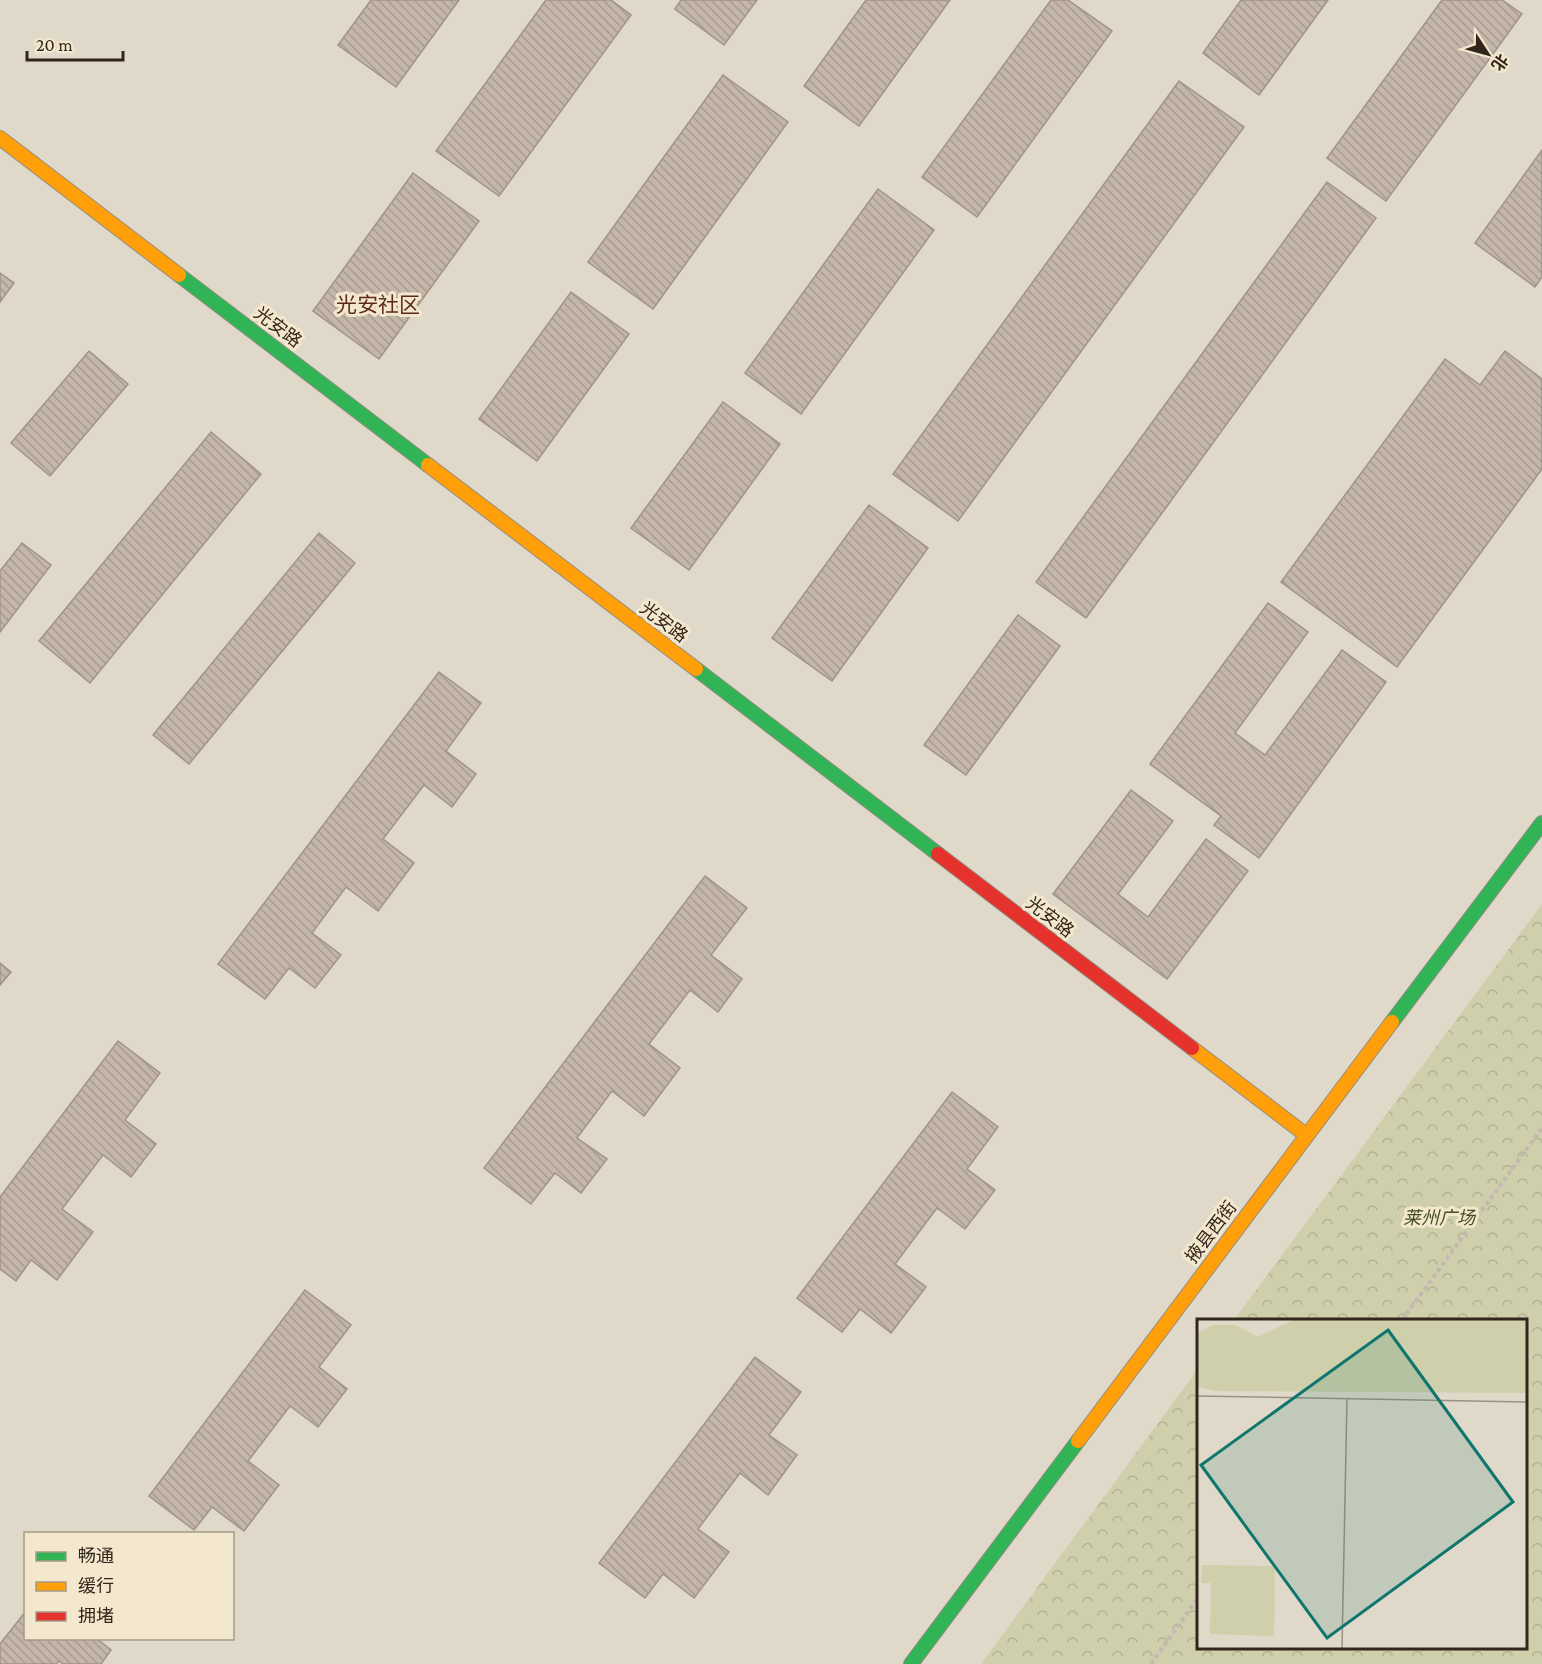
<svg xmlns="http://www.w3.org/2000/svg" width="1542" height="1664" font-family="'Crimson Pro','Noto Sans SC',serif">
<style>
.park{fill:url(#park-crowns)}
.building{fill:url(#building-back-hatch);stroke:#a09488;stroke-width:1.5}
.lines{fill:none;stroke-linecap:round;stroke-linejoin:round}
.fast-casing{stroke:#948d82;stroke-width:16}
.slow-casing{stroke:#948d82;stroke-width:16}
.jam-casing{stroke:#948d82;stroke-width:16}
.path{stroke:#c1bab1;stroke-width:4;stroke-dasharray:4.5 3;stroke-linecap:butt}
.fast{stroke:#30b455;stroke-width:14}
.slow{stroke:#ff9f0a;stroke-width:14}
.jam{stroke:#e5322d;stroke-width:14}
.labels{text-anchor:middle;dominant-baseline:central;stroke-width:6;stroke-linejoin:round;paint-order:stroke}
.street-label{font-size:18px;fill:#32261c;stroke:#f3e7cd}
.park-label{font-size:18px;font-style:italic;fill:#444d23;stroke:#f3e7cd}
.quarter-label{font-size:21px;fill:#5c291d;stroke:#f3e7cd}
.inset-road{fill:none;stroke:#9a9183;stroke-width:1.5}
.view{fill:#0f766e;fill-opacity:0.15;stroke:#0f766e;stroke-width:3}
.inset-edge{fill:none;stroke:#32261c;stroke-width:3}
</style>
<defs>
<pattern id="park-crowns" width="20" height="18" patternUnits="userSpaceOnUse" patternTransform="scale(1.5)"><rect width="20" height="18" fill="#d0cfab"/><path d="M2 6a3 3 0 1 1 6 0M12 15a3 3 0 1 1 6 0" fill="none" stroke="#b3b293"/></pattern>
<pattern id="building-back-hatch" width="6" height="6" patternUnits="userSpaceOnUse" patternTransform="scale(1.5)"><rect width="6" height="6" fill="#c4b6a9"/><path d="M-1 5l2 2M0 0l6 6M5-1l2 2" fill="none" stroke="#a99c91"/></pattern>
</defs>
<rect width="100%" height="100%" fill="#e0d8c8"/>
<polygon class="park" points="1542,904 1542,1664 981,1664 1198,1369 1198,1648 1526,1648 1526,1320 1234,1320"/>
<g class="building">
<polygon points="371,0 459,0 396,87 338,45"/>
<polygon points="546,0 611,0 631,15 499,196 436,151"/>
<polygon points="681,0 757,0 724,45 675,9"/>
<polygon points="866,0 950,0 859,126 804,86"/>
<polygon points="1051,0 1068,0 1112,31 977,217 922,177"/>
<polygon points="1241,0 1328,0 1259,95 1203,53"/>
<polygon points="1442,0 1502,0 1522,14 1386,201 1327,158"/>
<polygon points="723,75 788,122 653,309 588,262"/>
<polygon points="1179,81 1244,127 958,521 893,474"/>
<polygon points="1542,150 1542,277 1535,287 1475,243"/>
<polygon points="413,173 479,221 379,359 313,311"/>
<polygon points="1327,182 1376,218 1086,618 1036,582"/>
<polygon points="878,189 934,230 801,414 745,373"/>
<polygon points="0,273 14,283 0,302"/>
<polygon points="571,292 629,334 537,461 479,419"/>
<polygon points="89,351 128,384 50,476 11,443"/>
<polygon points="1505,351 1542,379 1542,469 1397,667 1281,582 1445,359 1480,385"/>
<polygon points="723,402 780,444 689,570 631,528"/>
<polygon points="211,432 261,474 90,683 39,641"/>
<polygon points="869,505 928,548 832,681 772,638"/>
<polygon points="319,533 355,563 189,764 153,735"/>
<polygon points="22,543 51,565 0,632 0,571"/>
<polygon points="1268,603 1308,632 1235,733 1265,755 1342,650 1386,682 1259,858 1214,825 1221,816 1150,764"/>
<polygon points="1018,615 1060,646 966,775 924,745"/>
<polygon points="439,672 481,703 446,751 476,774 452,807 424,785 383,839 414,863 378,911 346,887 312,933 341,955 315,988 289,968 265,999 218,964"/>
<polygon points="1131,790 1173,821 1118,894 1148,917 1206,839 1248,871 1167,979 1053,894"/>
<polygon points="705,876 747,908 711,955 742,979 718,1012 690,990 649,1044 680,1068 644,1116 612,1091 577,1138 607,1159 581,1193 555,1173 531,1204 484,1168"/>
<polygon points="0,963 11,972 0,985"/>
<polygon points="118,1041 160,1073 125,1120 156,1144 131,1177 103,1155 62,1209 93,1232 57,1280 31,1260 16,1281 0,1269 0,1197"/>
<polygon points="952,1092 998,1127 967,1169 995,1190 965,1229 937,1208 895,1264 926,1287 891,1333 860,1309 842,1332 797,1298"/>
<polygon points="305,1290 351,1325 319,1367 347,1389 318,1427 290,1406 248,1461 279,1485 244,1531 212,1507 194,1530 149,1496"/>
<polygon points="755,1357 801,1392 769,1435 797,1455 768,1495 740,1473 698,1529 729,1552 694,1598 663,1574 645,1598 599,1563"/>
<polygon points="26,1611 26,1638 96,1638 111,1650 101,1664 63,1664 59,1661 56,1664 0,1664 0,1644"/>
</g>
<g class="lines">
<g class="fast-casing">
<g id="fast">
<polyline points="179,275 428,465"/>
<polyline points="696,669 938,854"/>
<polyline points="1392,1022 1542,823"/>
<polyline points="911,1664 1078,1441"/>
</g>
</g>
<g class="slow-casing">
<g id="slow">
<polyline points="0,138 179,275"/>
<polyline points="428,465 696,669"/>
<polyline points="1192,1048 1306,1135"/>
<polyline points="1078,1441 1392,1022"/>
</g>
</g>
<g class="jam-casing">
<polyline id="jam" points="938,854 1192,1048"/>
</g>
<g class="path">
<polyline points="1402,1320 1542,1128"/>
<polyline points="1151,1664 1198,1598"/>
</g>
<use href="#fast" class="fast"/>
<use href="#slow" class="slow"/>
<use href="#jam" class="jam"/>
</g>
<g class="labels">
<g class="street-label">
<text transform="translate(278 327) rotate(37)">光安路</text>
<text transform="translate(664 622) rotate(37)">光安路</text>
<text transform="translate(1050 917) rotate(37)">光安路</text>
<text transform="translate(1211 1232) rotate(-53)">掖县西街</text>
</g>
<g class="park-label">
<text x="1439" y="1218">莱州广场</text>
</g>
<g class="quarter-label">
<text x="378" y="305">光安社区</text>
</g>
</g>
<g transform="translate(1197 1319)">
<rect width="330" height="330" fill="#e0d8c8"/>
<path d="M5 246 78 247 77 317 13 315 14 264H4Z" fill="#d0cfab"/>
<path d="M96 1H330V74L18 72 0 68V14L16 6H38L61 18Z" fill="#d0cfab"/>
<path class="inset-road" d="M0 77 330 83M145 329 150 80"/>
<path class="view" d="M191 11 316 183 130 319 4 146Z"/>
<rect width="330" height="330" class="inset-edge"/>
</g>
<rect x="24" y="1532" width="210" height="108" fill="#f3e7cd" stroke="#a69a86" stroke-width="1.5"/>
<rect x="36" y="1552" width="30" height="9" fill="#30b455" stroke="#a69a86" stroke-width="1.5"/>
<text x="78" y="1562" font-size="18" fill="#32261c">畅通</text>
<rect x="36" y="1582" width="30" height="9" fill="#ff9f0a" stroke="#a69a86" stroke-width="1.5"/>
<text x="78" y="1592" font-size="18" fill="#32261c">缓行</text>
<rect x="36" y="1612" width="30" height="9" fill="#e5322d" stroke="#a69a86" stroke-width="1.5"/>
<text x="78" y="1622" font-size="18" fill="#32261c">拥堵</text>
<g transform="translate(1488 54) rotate(126)" stroke="#f3e7cd" stroke-width="4.5" paint-order="stroke">
<path d="M0-4.5L10 22L0 15L-10 22Z" fill="#32261c"/>
<text y="-9" font-size="16" font-weight="bold" text-anchor="middle" fill="#32261c">北</text>
</g>
<path d="M27 51v9h96v-9" fill="none" stroke="#32261c" stroke-width="3"/>
<text x="36" y="51" font-size="18" fill="#32261c" stroke="#f3e7cd" stroke-width="4.5" paint-order="stroke">20 m</text>
</svg>
